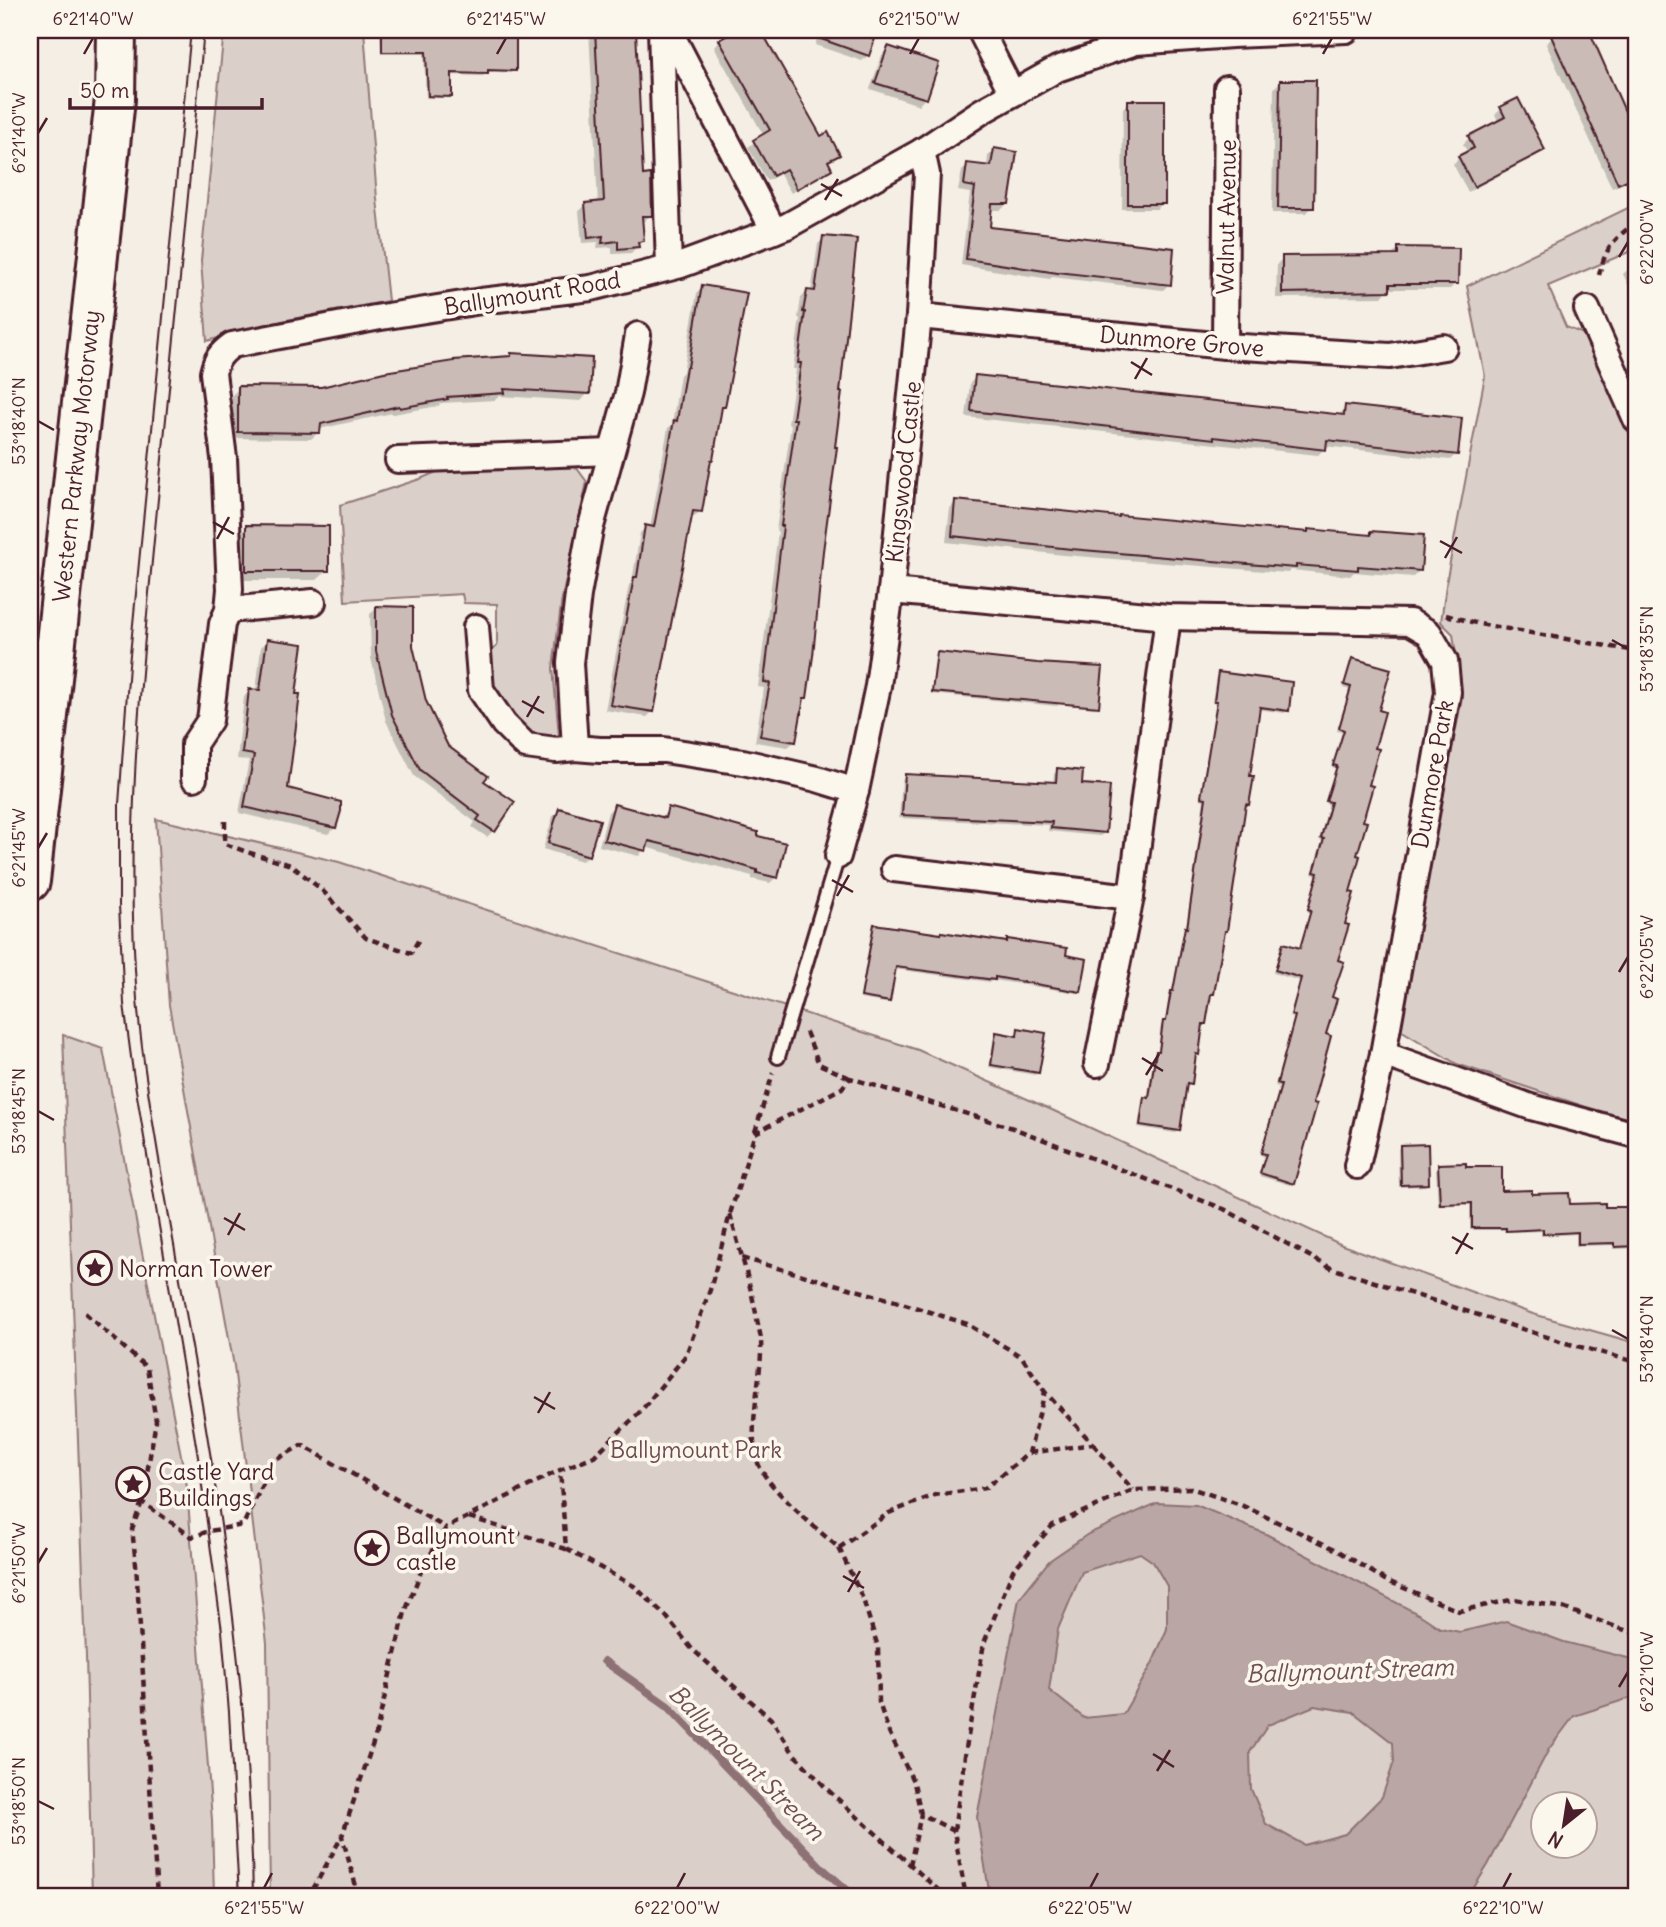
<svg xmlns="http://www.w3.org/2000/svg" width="1666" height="1927" font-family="Delius,sans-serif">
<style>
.green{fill:#dbd0c9;stroke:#92787a;stroke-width:2;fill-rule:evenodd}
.water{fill:#baa7a5;stroke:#8d7174;stroke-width:2;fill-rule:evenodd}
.shadow{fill:#0003}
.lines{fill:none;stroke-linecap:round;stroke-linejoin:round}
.stream{stroke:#8d7174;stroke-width:8}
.building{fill:#cabbb6;stroke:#4a1f2b;stroke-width:2}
.service-casing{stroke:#4a1f2b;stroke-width:18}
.minor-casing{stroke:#4a1f2b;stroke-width:30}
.motorway-casing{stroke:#4a1f2b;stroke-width:44}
.path{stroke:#4a1f2b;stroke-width:4.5;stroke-dasharray:7 5;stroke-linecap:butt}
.service{stroke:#fbf7ec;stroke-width:12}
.minor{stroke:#fbf7ec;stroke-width:24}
.motorway{stroke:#fbf7ec;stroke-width:38}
.tram{stroke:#4a1f2b;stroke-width:2}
.ticks{fill:none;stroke:#4a1f2b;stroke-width:2.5}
.labels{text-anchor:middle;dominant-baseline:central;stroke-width:7;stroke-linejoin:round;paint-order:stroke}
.street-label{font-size:23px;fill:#4a1f2b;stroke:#fbf7ec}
.poi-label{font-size:23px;fill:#4a1f2b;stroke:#fbf7ec;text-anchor:start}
.park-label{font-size:23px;fill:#6e4b52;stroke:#fbf7ec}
.water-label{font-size:24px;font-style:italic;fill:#714f56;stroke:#fbf7ec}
.neatline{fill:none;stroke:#4a1f2b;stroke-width:2.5}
.ticks-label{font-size:18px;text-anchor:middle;fill:#4a1f2b}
</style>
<rect width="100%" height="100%" fill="#f4eee4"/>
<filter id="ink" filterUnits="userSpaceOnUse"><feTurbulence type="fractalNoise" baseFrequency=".0143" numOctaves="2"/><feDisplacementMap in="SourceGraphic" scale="14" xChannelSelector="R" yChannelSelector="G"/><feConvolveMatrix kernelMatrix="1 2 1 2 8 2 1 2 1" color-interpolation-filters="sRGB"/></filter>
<g filter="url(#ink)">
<g class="green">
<polygon points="224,30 364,30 377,199 388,301 282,321 207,341 201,261"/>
<polygon points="1636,204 1636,249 1548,286 1566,327 1586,335 1636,448 1636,1122 1616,1117 1457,1064 1399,1029 1462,697 1453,634 1441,622 1447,578 1485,376 1467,286"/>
<polygon points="576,467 587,482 562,598 553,668 559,736 553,738 528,735 491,688 490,652 497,646 497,604 464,603 462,594 345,601 340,505 420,479 441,470"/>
<path d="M156 819 339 862 918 1050 1052 1110 1342 1245 1533 1314 1636 1343V1897H270L267 1643 234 1366 169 1005ZM1544 1804H1586V1846H1544Z"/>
<polygon points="63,1035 103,1049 187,1487 212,1820 214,1897 92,1897 86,1656"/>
</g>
<path class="water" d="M1157 1503 1196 1505 1266 1534 1422 1616 1440 1628 1460 1632 1506 1621 1564 1642 1636 1660V1696L1574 1716 1549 1749 1488 1865 1468 1897H990L977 1817 1019 1599 1049 1561 1088 1534ZM1140 1553 1153 1562 1167 1586V1629L1152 1664 1123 1714 1084 1718 1049 1690 1058 1629 1082 1572ZM1314 1706 1353 1712 1393 1743 1394 1762 1382 1797 1345 1834 1304 1845 1266 1824 1251 1789 1250 1752 1268 1725Z"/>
<g class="shadow">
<polygon points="424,30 514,30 514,70 511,73 486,72 483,76 450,75 450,96 448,98 426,98 424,54 381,54 380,34 383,31 423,32"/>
<polygon points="589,30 634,30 641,177 651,215 644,221 641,221 642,241 631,253 612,254 612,247 597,248 598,242 582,243 579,211 586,205 598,204"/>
<polygon points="740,30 759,30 821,138 838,155 827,163 830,169 824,175 791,193 780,174 767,181 748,147 764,136 714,47 720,41"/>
<polygon points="820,30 876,30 868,55 862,61 815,45"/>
<polygon points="1570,30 1587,30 1636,139 1636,178 1612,188 1546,44 1552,38"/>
<polygon points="888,48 937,64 925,98 919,105 870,89 882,55"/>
<polygon points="1280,82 1313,207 1306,213 1272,213 1274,88"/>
<polygon points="1129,102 1163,203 1157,209 1122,209 1123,108"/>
<polygon points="1501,109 1543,150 1536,156 1468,192 1453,164 1459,158 1468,153 1463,144 1469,138 1499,122 1495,115"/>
<polygon points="995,150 1007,204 1001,210 990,210 989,229 1169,284 1163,290 1052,277 1050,279 961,265 970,193 958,191 962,171 968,164 987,167 988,156"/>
<polygon points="824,238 806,698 801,702 795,741 788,747 755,742 764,688 758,687 778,532 776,531 791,425 788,424 796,369 793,369 800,318 798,318 801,298 807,292 811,293 818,244"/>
<polygon points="1398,249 1456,283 1450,289 1388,289 1382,297 1276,298 1277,264 1283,258 1392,255"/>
<polygon points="1636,265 1636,302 1623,274 1630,268"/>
<polygon points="703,287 723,406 720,410 700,511 694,517 690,517 653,711 647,717 605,710 629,585 632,582 640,533 646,527 650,528 668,428 672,425 680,375 683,372 697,293"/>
<polygon points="512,355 588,393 581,401 499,396 495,400 441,403 438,406 393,414 392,413 319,429 319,432 311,439 232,438 232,395 239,388 321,388 509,358"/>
<polygon points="976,377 1339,416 1345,407 1456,454 1450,460 1324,446 1324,449 1318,455 966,417 970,383"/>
<polygon points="956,502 1118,519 1306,534 1309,531 1368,536 1372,533 1419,571 1413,577 1354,572 1350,576 1291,570 1288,573 1064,555 946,542 950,508"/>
<polygon points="247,527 327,571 317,580 237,580 237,537"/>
<polygon points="377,608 411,646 424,702 447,747 481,782 493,831 487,837 472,827 475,822 414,776 386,721 371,658 370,614"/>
<polygon points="267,641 286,789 335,828 328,834 239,813 249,760 237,759 244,697 250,690 256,691 261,647"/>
<polygon points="938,654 1097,706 1094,708 1059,704 1057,706 931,694 935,657"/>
<polygon points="1353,660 1376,712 1373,749 1324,1035 1292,1183 1290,1185 1259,1176 1264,1156 1260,1155 1280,1087 1275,1086 1294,1018 1289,1017 1300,981 1273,973 1281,948 1284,945 1299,950 1310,912 1307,911 1317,876 1312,874 1322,841 1319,840 1329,805 1325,803 1335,768 1332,767 1342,732 1337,731 1350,690 1343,688 1350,663"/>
<polygon points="1218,674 1287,710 1284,713 1258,709 1248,777 1248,804 1245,806 1226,931 1222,934 1212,994 1208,997 1205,1023 1201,1027 1197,1054 1194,1057 1190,1083 1188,1086 1185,1086 1178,1130 1175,1133 1138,1127 1142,1101 1145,1099 1147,1099 1154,1055 1158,1052 1161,1025 1165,1022 1169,995 1172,992 1183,932 1186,928 1204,800 1200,799 1216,703 1212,703 1216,676"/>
<polygon points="1058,770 1080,785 1104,833 1100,836 1048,831 1049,825 899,818 902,780 906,776 1053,783 1054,774"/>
<polygon points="615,806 661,819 668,809 776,877 770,883 752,879 752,876 645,847 639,856 599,846 608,812"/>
<polygon points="560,810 588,855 582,861 543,849 553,816"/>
<polygon points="875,925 1005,943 1008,941 1064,957 1080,991 1077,993 993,980 990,982 894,969 888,1001 885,1003 860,999 872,928"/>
<polygon points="1019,1030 1037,1072 1035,1075 989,1067 994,1037 997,1034 1016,1038"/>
<polygon points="1400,1146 1428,1183 1425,1186 1399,1187 1398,1149"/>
<polygon points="1438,1166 1464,1169 1500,1193 1530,1196 1568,1206 1603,1209 1636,1208 1636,1248 1613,1249 1613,1245 1576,1246 1576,1234 1541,1236 1541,1231 1504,1232 1504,1230 1470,1230 1470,1204 1438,1206 1436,1168"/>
</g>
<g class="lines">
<polyline class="stream" points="604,1661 668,1706 822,1868 855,1897"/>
</g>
<g class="building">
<polygon points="382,30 516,30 516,71 488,70 488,74 452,73 452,97 428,96 426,52 382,52"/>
<polygon points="595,30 636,30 643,175 651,174 652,216 642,216 644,241 638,242 639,247 618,249 618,241 602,243 603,236 588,238 585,203 604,201"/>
<polygon points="737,30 761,30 821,136 828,132 840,155 828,161 832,169 797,189 786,169 773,176 753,140 770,130 719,40"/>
<polygon points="804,30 878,30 869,56 804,33"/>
<polygon points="1565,30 1589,30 1631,125 1636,123 1636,176 1618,184 1551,36"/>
<polygon points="888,46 939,63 927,99 875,83"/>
<polygon points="1280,80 1316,80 1314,208 1278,208"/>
<polygon points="1518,98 1545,150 1474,187 1458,156 1474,148 1468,136 1505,117 1500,107"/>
<rect x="1128" y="100" width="37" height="104"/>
<polygon points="994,148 1017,152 1009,204 992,204 990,227 1174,248 1171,285 1058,272 1058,273 966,259 975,187 964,185 967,163 991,166"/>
<polygon points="823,236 857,239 840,392 842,392 835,447 837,447 823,551 813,656 807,698 804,698 796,742 760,736 770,683 764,682 783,526 781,526 796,419 793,419 801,363 798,363 805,312 803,312 807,290 815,291"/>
<polygon points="1398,247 1459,248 1458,284 1390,284 1390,291 1282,293 1282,256 1398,255"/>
<polygon points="702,285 747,293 725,407 722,407 713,460 711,460 702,512 693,511 654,712 610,705 634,577 637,577 645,525 654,527 674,420 677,421 686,367 688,367"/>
<polygon points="511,353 592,358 590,394 504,389 505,393 447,397 448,399 400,408 399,406 321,424 320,433 238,432 238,386 321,387 384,372 454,361 454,360 511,356"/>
<polygon points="975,375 1344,415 1345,405 1462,418 1458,455 1327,440 1326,450 1214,437 1214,439 971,411"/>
<polygon points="955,500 1119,517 1119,515 1277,530 1277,529 1308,532 1308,529 1371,535 1371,531 1424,535 1421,571 1358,566 1358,570 1296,565 1296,568 1071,549 952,536"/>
<polygon points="246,525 329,526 329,571 246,571"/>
<polygon points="376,606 413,607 413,646 426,701 448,746 488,776 484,781 515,802 495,832 477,820 480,816 420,770 392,715 376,651"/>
<polygon points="267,639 303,644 296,694 300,694 296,726 288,788 341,802 341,811 336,828 244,807 254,755 242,753 249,689 260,690"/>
<polygon points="937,652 1037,663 1103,667 1099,707 932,692"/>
<polygon points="1352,658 1391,669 1379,710 1385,712 1375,748 1379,749 1369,785 1373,786 1363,821 1367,822 1357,855 1360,856 1350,892 1354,893 1345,924 1349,925 1338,960 1344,962 1332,997 1337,999 1326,1034 1331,1036 1313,1103 1317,1104 1294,1184 1260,1173 1266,1154 1261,1153 1281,1085 1277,1083 1295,1016 1291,1015 1301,978 1275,970 1283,943 1300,948 1311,910 1308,909 1318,873 1314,872 1324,839 1321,838 1331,802 1326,801 1337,766 1333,765 1344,730 1339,728 1351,687 1344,685"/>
<polygon points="1218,672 1292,682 1289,711 1260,707 1250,776 1254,776 1249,805 1246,804 1227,931 1225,931 1214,994 1211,994 1206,1024 1203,1024 1199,1055 1196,1054 1192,1084 1187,1083 1180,1131 1140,1125 1144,1097 1149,1098 1156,1051 1159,1051 1163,1021 1166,1021 1171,991 1173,991 1185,927 1187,928 1206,798 1201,797 1217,701 1214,701"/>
<polygon points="1057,768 1083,771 1082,784 1110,786 1106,833 1051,828 1052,822 902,815 905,774 1056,782"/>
<polygon points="614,804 665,818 668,807 758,832 758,836 786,843 778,878 757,873 757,870 707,855 649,841 646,851 604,840"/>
<polygon points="559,808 600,820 589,856 548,843"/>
<polygon points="874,924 941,934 941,932 1007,942 1007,939 1067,948 1066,955 1087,959 1081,992 995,977 995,980 896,967 890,1002 861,997"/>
<polygon points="1018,1028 1046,1033 1039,1073 991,1065 996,1032 1017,1036"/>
<polygon points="1428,1144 1429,1184 1401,1185 1400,1145"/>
<polygon points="1466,1163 1466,1167 1502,1167 1502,1191 1532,1190 1532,1194 1569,1193 1570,1204 1605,1203 1605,1207 1636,1207 1636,1246 1615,1247 1615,1243 1578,1244 1578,1232 1543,1234 1543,1229 1506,1231 1506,1228 1472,1228 1472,1203 1440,1204 1438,1164"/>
</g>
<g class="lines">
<g class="service-casing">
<polyline id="service" points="778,1057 838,856"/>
</g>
<g class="minor-casing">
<g id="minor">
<polyline points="661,30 669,267"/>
<polyline points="669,30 774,231"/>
<polyline points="980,30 1012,93"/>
<polyline points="1587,309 1636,419"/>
<polyline points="919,316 1225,346 1390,356 1444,347"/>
<polyline points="1225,346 1227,88"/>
<polyline points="398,460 611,452"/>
<polyline points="891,591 1168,617 1410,622 1429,633 1445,661 1448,692 1383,1054 1357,1166"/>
<polyline points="228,610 313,602"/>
<polyline points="476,627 481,690 504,724 526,746 556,750 575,748 600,750 664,750 743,762 817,779 856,791"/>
<polyline points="575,748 570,663 578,595 590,530 628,393 638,335"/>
<path d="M194 778V744L210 720 222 624 228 610 230 589 224 458 213 373C216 359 221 353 232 345L375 318 481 301 591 288 681 265 787 226 922 151 982 111 1057 69 1136 42 1232 35 1346 30"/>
<polyline points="838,856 856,791 878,686 891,591 919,316 927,174 922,151"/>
<polyline points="894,869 1131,897"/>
<polyline points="1383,1054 1531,1107 1636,1135"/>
<polyline points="1097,1064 1131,897 1168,617"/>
</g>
</g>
<g class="motorway-casing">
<polyline id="motorway" points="30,881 115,99 116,30"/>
</g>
<g class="path">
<path d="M1599 275C1606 247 1613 240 1636 222"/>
<polyline points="1446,615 1479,624 1636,651"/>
<polyline points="225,821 225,844 250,853 291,865 322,890 366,938 411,953 419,939"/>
<polyline points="806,1032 819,1064 850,1078"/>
<polyline points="755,1132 773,1073"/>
<path d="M730 1214C739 1247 749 1280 756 1313 757 1322 760 1331 761 1340 763 1376 746 1431 758 1463 767 1488 818 1530 839 1548L889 1513 935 1495 985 1488 1029 1453 1045 1392 1093 1444 1029 1453"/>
<polyline points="742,1258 899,1302 967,1324 1022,1357 1045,1392"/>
<polyline points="85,1313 147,1368 156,1421 142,1502 192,1537 209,1531 243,1525 274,1461 302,1445 446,1528"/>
<polyline points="1093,1444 1133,1490"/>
<polyline points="142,1502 132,1529 136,1564 157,1897"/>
<polyline points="469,1517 566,1549 560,1470"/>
<polyline points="839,1548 863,1599 878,1647 879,1703 889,1732 914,1783 921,1814 954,1831 966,1897"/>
<polyline points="566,1549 634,1586 666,1616 692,1649 771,1719 794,1754 830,1792 946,1897"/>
<polyline points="954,1831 967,1742 984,1643 1013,1570 1053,1525 1133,1490 1191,1488 1241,1505 1337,1550 1385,1580 1459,1611 1515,1599 1563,1608 1636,1634"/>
<polyline points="910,1865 921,1814"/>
<polyline points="255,1897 311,1893 342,1836"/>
<polyline points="359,1897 342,1836 375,1737 405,1612 422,1569 446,1528 560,1470 594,1456 641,1411 686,1355 710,1290 730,1214 755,1133 842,1088 850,1078 1013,1128 1224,1209 1331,1268 1566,1343 1636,1362"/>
</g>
<use href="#service" class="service"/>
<use href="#minor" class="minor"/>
<use href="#motorway" class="motorway"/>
<g class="tram">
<polyline points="191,30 129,665 119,804 119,905 124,1004 133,1072 198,1457 222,1631 229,1712 239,1897"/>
<path d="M204 30C189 190 173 349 157 509 141 675 124 832 137 999 142 1058 152 1118 162 1177 174 1245 186 1313 198 1381 228 1552 250 1724 253 1897"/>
</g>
</g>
</g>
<path class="ticks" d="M84 54 93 38M497 54 506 38M910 54 919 38M1323 54 1332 38M38 133 47 118M821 184 842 196M825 200 838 179M1619 257 1628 242M1131 362 1152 375M1135 379 1147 358M38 421 54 430M213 522 234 534M217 539 229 517M1440 541 1462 553M1445 558 1457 537M1612 640 1628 649M522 701 544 713M527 717 539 696M38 848 47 833M832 880 853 892M837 896 849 875M1619 972 1628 957M1142 1058 1163 1071M1146 1075 1159 1054M38 1111 54 1120M224 1218 245 1230M228 1235 240 1213M1452 1237 1473 1249M1456 1254 1468 1233M1612 1330 1628 1339M534 1397 555 1409M538 1413 550 1392M38 1563 47 1548M843 1576 864 1588M848 1592 860 1571M1619 1687 1628 1672M1153 1754 1174 1767M1157 1771 1170 1750M38 1801 54 1809M264 1888 272 1873M677 1888 685 1873M1090 1888 1098 1873M1503 1888 1511 1873"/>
<defs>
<g id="sight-ring" transform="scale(1.75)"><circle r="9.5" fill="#fbf7ec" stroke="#4a1f2b" stroke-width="1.5"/><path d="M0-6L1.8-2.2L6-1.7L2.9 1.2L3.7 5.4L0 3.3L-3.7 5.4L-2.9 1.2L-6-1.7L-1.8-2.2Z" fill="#4a1f2b"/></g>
</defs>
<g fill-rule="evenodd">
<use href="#sight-ring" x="95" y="1268"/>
<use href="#sight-ring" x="133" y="1484"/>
<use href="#sight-ring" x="372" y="1548"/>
</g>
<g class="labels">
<g class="street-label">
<text transform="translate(1226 217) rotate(-89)">Walnut Avenue</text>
<text transform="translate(532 293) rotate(-9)">Ballymount Road</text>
<text transform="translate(1182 341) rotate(5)">Dunmore Grove</text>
<text transform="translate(76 456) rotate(-84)">Western Parkway Motorway</text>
<text transform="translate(903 472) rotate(-84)">Kingswood Castle</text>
<text transform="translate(1432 774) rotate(-80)">Dunmore Park</text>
</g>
<g class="poi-label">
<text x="119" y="1268">Norman Tower</text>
<text x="158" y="1471">Castle Yard<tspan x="158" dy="26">Buildings</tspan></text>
<text x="396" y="1535">Ballymount<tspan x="396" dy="26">castle</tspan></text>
</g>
<g class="park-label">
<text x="696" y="1449">Ballymount Park</text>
</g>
<g class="water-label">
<text transform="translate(1350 1670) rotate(-2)">Ballymount Stream</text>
<text transform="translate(747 1762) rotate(45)">Ballymount Stream</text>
</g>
</g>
<rect width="1666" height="1927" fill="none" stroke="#fbf7ec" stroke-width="77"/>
<g transform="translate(1564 1825) rotate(210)"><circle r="33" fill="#fbf7ec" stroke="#b4a19f" stroke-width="2"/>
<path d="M0-5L12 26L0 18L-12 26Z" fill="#4a1f2b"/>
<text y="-10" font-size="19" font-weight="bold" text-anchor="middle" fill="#4a1f2b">N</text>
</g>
<path d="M70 98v10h192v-10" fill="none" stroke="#4a1f2b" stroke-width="3.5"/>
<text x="80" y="98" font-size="21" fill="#4a1f2b" stroke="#fbf7ec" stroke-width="5" paint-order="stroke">50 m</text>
<rect x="38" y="38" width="1590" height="1850" class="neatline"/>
<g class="ticks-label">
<text x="93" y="25">6°21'40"W</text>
<text x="506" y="25">6°21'45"W</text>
<text x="919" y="25">6°21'50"W</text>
<text x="1332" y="25">6°21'55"W</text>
<text transform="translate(19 133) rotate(-90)" y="6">6°21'40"W</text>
<text transform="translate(1647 242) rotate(-90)" y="6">6°22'00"W</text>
<text transform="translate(19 421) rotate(-90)" y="6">53°18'40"N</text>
<text transform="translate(1647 649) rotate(-90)" y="6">53°18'35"N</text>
<text transform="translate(19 848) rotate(-90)" y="6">6°21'45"W</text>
<text transform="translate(1647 957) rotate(-90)" y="6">6°22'05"W</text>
<text transform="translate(19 1111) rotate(-90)" y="6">53°18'45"N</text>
<text transform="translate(1647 1339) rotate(-90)" y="6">53°18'40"N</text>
<text transform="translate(19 1563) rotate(-90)" y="6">6°21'50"W</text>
<text transform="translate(1647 1672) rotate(-90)" y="6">6°22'10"W</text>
<text transform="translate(19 1801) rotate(-90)" y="6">53°18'50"N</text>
<text x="264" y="1914">6°21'55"W</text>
<text x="677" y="1914">6°22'00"W</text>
<text x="1090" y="1914">6°22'05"W</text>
<text x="1503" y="1914">6°22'10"W</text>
</g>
</svg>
